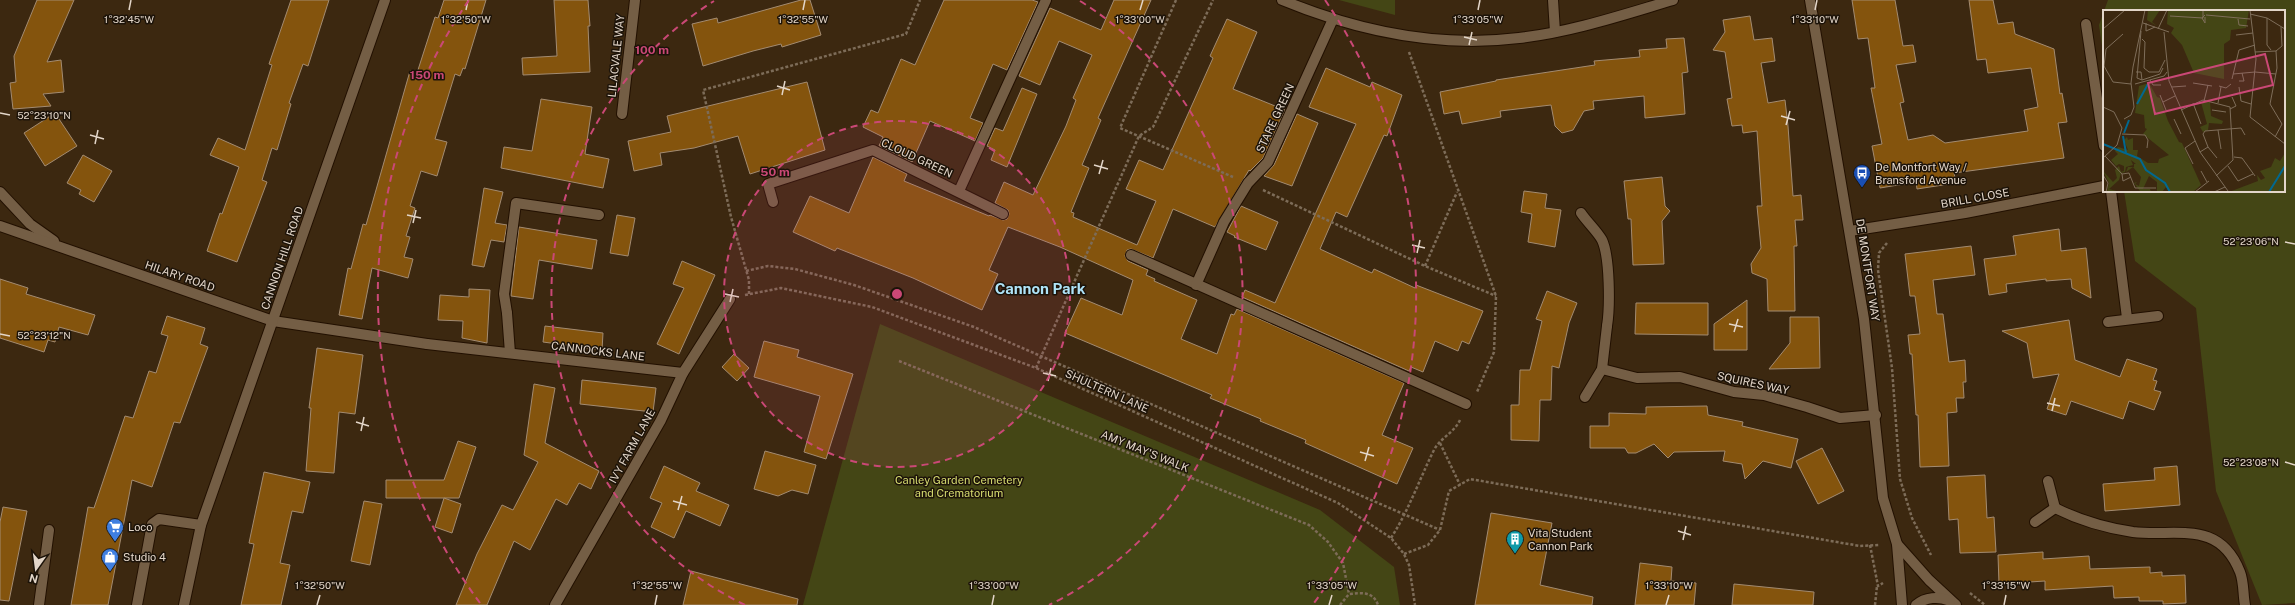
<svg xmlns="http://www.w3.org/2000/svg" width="2295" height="605" font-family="'Public Sans',sans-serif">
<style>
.green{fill:#444615}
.building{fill:#84540d;stroke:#a38b71}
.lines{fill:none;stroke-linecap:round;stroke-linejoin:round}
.service-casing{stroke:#221000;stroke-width:12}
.pedestrian-casing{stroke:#221000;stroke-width:12}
.minor-casing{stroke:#221000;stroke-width:12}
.path{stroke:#7d6c58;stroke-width:2.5;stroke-dasharray:3 2;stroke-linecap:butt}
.service{stroke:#745e45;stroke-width:10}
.pedestrian{stroke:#745e45;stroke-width:10}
.minor{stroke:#745e45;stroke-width:10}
.ticks{fill:none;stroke:#e3d6c9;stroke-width:1.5}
.ring{fill:none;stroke:#ca4876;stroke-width:2;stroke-dasharray:7 5}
.labels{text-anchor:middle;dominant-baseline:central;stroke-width:3;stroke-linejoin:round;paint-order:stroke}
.street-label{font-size:11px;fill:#e3d6c9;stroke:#1c1309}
.poi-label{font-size:11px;fill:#e3d6c9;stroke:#1c1309;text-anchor:start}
.park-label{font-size:11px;fill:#d7dc70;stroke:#1c1309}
.district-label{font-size:15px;font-weight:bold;fill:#afe3f7;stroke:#1c1309}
.inset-river{fill:none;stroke:#016890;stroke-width:2}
.inset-road{fill:none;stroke:#7f6e5a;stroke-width:1}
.view{fill:#ca4876;fill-opacity:0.15;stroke:#ca4876;stroke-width:2}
.inset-edge{fill:none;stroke:#e3d6c9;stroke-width:2}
.ticks-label{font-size:10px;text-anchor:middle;fill:#e3d6c9;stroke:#1c1309;stroke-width:3;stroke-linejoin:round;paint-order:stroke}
.centre{fill:#ca4876;stroke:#1c1309;stroke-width:2}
.ring-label{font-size:12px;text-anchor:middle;font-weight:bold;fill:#ca4876;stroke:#1c1309;stroke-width:3;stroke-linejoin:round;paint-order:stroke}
</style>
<rect width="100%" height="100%" fill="#3c2810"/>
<g class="green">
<polygon points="1339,0 1395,0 1395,15"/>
<polygon points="2108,0 2295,0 2295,603 2262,605 2216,491 2196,308 2135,261 2124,191 2284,191 2284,11 2104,11 2104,60 2099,25"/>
<polygon points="880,324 1320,510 1394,567 1400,605 803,605"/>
</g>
<g class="building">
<polygon points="37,0 74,0 47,62 61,60 64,92 43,94 51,106 13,109 10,83 16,82 14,56"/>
<polygon points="291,0 329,0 308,66 303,64 289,103 291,104 277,150 272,148 262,180 267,182 237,262 207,251 220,213 222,214 239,167 210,155 218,138 245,150 272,65 269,64"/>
<polygon points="444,0 486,0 465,69 463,68 460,76 455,74 435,139 447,142 437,176 421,171 410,206 415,208 406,236 410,237 404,257 413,259 408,278 372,268 362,319 339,315 348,268 351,269 363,224 366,225 410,71 417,73 435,17 438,18"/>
<polygon points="554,0 588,0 590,26 588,26 590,72 523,75 522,58 557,56"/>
<polygon points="801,0 810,0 821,35 782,47 781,44 753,51 703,66 692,24 717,18 718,23"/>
<polygon points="944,0 1032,0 1038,2 1007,70 993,64 970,118 983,123 975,141 930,121 912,162 879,146 883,137 863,127 871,110 878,113 901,59 915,65"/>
<polygon points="1114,0 1151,0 1098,118 1101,120 1082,165 1089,168 1071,212 1074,213 1073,217 1137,245 1156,201 1126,189 1139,160 1163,170 1213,58 1210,56 1227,19 1257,32 1233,89 1285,110 1263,158 1250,171 1249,170 1215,227 1173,209 1153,258 1131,249 1127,250 1125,256 1128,261 1148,270 1146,275 1155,279 1154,281 1197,300 1181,339 1217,354 1231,314 1234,315 1237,309 1404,383 1382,435 1413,448 1397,484 1305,443 1306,440 1260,421 1261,419 1210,398 1212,395 1065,333 1081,298 1122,315 1133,280 1060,247 1008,227 989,270 998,274 982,310 913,278 837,248 835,251 793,232 810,196 849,213 873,157 907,174 904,181 989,216 990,215 1003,220 1007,219 1009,214 1008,210 995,203 1004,182 1033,195 1066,126 1076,100 1073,98 1092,55 1059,41 1040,85 1019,76 1050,8 1101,30"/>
<polygon points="1852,0 1895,0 1903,46 1913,45 1916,62 1896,65 1904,102 1900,103 1908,140 1933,135 1945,143 2028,131 2024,110 2038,107 2031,68 1988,73 1986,59 1977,60 1969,0 1993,0 1998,24 2013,22 2015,34 2054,49 2060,94 2062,93 2067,122 2058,123 2064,158 1954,173 1956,183 1917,189 1916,182 1880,188 1872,146 1882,144 1871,88 1875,88 1868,38 1858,39"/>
<polygon points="1750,16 1754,40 1772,38 1775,61 1761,63 1768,103 1785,100 1788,126 1793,196 1801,195 1803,220 1795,220 1797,246 1794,246 1795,311 1768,311 1767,279 1752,273 1751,264 1761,248 1757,206 1762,206 1757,131 1743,133 1742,125 1732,126 1727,99 1732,98 1725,52 1713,50 1725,32 1723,20"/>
<polygon points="1684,38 1688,72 1682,73 1685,114 1645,118 1644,96 1593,101 1594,109 1584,111 1573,130 1562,133 1555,126 1551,105 1500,111 1501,117 1462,124 1459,111 1444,114 1440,92 1496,81 1496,80 1595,65 1594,61 1640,57 1639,50 1667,48 1666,39"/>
<polygon points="1326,68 1370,87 1372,82 1402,95 1387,136 1384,135 1347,217 1336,212 1320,249 1372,273 1374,269 1415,288 1416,285 1483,311 1469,344 1462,341 1458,351 1435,341 1423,372 1411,367 1409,371 1242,297 1245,290 1275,303 1356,124 1309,107"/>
<polygon points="807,82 825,150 750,174 738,136 694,148 660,153 662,165 634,171 628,141 671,132 667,116"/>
<polygon points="1022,88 1037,94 1007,167 991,160 995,150 987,146 995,128 1003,131"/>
<polygon points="541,99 592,107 585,154 609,159 603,188 501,168 504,147 532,151"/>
<polygon points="55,113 77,146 45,166 24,133"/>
<polygon points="1297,114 1318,123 1292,186 1264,176 1274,165"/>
<polygon points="83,155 112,171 94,202 79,194 81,190 67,183"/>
<polygon points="1662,177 1665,206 1670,211 1662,221 1664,264 1633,265 1631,219 1628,219 1624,181"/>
<polygon points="484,188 503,192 495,223 507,225 504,242 491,240 484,267 472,265"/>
<polygon points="1524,191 1547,194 1545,208 1561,210 1555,247 1528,242 1532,214 1521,212"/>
<polygon points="1241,206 1278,222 1266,250 1234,237 1235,236 1227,232"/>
<polygon points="617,215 635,218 628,256 610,253"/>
<polygon points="519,227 597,240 592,269 539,260 533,299 511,296"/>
<polygon points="2059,229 2061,251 2086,248 2091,298 2072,288 2071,279 2046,281 2046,279 2006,284 2007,292 1989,295 1984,259 2016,255 2013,236"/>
<polygon points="1971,246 1975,275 1933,280 1937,314 1943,314 1949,362 1965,360 1966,382 1963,382 1964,398 1956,398 1957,412 1947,413 1949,466 1920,467 1918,415 1916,415 1912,354 1910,354 1908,335 1920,334 1915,296 1910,296 1905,254"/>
<polygon points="682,261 715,275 679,354 657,344 684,288 673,284"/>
<polygon points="0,279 28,288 26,294 95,315 88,335 59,327 55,342 48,340 44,352 0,338"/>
<polygon points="469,289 490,290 487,343 462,338 463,321 438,320 440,295 469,297"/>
<polygon points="1547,291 1577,303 1569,323 1559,368 1552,366 1551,400 1540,400 1539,441 1511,440 1511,405 1519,405 1520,370 1530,370 1542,321 1536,319"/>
<polygon points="1747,300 1747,350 1714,350 1714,324"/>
<polygon points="1636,303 1708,303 1708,335 1635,334"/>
<polygon points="167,316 205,328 200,344 208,347 180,423 174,422 152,487 132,480 108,605 71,605 88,507 94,508 125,416 133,418 149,371 156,373 168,336 161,334"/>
<polygon points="1790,317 1819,317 1820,368 1769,369 1790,343"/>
<polygon points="2069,320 2075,360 2120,377 2127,359 2157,369 2153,380 2157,381 2154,390 2161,392 2154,410 2129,401 2123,419 2071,401 2066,415 2047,409 2059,374 2033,378 2027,343 2002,331"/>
<polygon points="545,326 603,333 602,350 543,342"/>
<polygon points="764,341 799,350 797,357 853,374 826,459 804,452 820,396 754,377"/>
<polygon points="317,348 363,355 355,414 339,412 334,473 306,471 311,408 309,408"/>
<polygon points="734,354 749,368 737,381 722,367"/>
<polygon points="582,380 656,388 653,412 580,404"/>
<polygon points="534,384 555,388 545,443 599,471 591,489 579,483 567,505 556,499 530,550 514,541 487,605 456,605 477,554 502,505 513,510 538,462 524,455"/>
<polygon points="1707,406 1708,415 1743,422 1742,426 1798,439 1791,468 1763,461 1745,479 1742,464 1723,461 1725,451 1674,452 1668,458 1654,444 1636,453 1628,453 1625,448 1590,448 1590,426 1609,426 1609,413 1646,414 1646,407"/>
<polygon points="458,441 476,447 459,498 386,498 386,480 444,480"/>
<polygon points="1822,448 1844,491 1818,504 1796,461"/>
<polygon points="765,451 816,465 808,494 792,490 778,496 754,489"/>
<polygon points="664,466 700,483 696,491 729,505 720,526 686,511 674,538 651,527 662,503 650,498"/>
<polygon points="2177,466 2180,505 2105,511 2103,484 2155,480 2154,468"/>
<polygon points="264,472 310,482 303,513 292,511 280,563 290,565 281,605 241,605 254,544 249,543"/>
<polygon points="1985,475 1987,518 1994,517 1996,552 1960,553 1958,519 1949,520 1947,477"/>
<polygon points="444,498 461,504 452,533 435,527"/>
<polygon points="364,501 382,504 370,565 351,561"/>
<polygon points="3,507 27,511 9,601 0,600 0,522"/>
<polygon points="1491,513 1552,523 1540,585 1593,597 1592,605 1475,605"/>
<polygon points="2043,552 2043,559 2089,556 2090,569 2150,567 2150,573 2162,572 2162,576 2185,575 2186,603 2163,604 2163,601 2139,601 2139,597 2114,598 2113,586 2045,590 2045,581 1999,584 1998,555"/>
<polygon points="1640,563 1672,567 1671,581 1696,583 1694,605 1635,605"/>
<polygon points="691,571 798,599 797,605 683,605"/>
<polygon points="1734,584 1814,592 1813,605 1732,605"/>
</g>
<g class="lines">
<g class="service-casing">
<g id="service">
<path d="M1581 213C1587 222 1597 231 1602 240 1610 257 1610 307 1607 326"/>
<polyline points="507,313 504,294 516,203 599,215"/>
</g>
</g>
<g class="pedestrian-casing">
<polyline id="pedestrian" points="273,321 427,344"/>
</g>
<g class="minor-casing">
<g id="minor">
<path d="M1282 0C1357 31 1438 48 1519 38 1572 32 1622 15 1673 0"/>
<polyline points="1553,0 1555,32"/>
<polyline points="1810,0 1864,319 1883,498 1897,544 1902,605"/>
<polyline points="2086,24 2104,146"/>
<polyline points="622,114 635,0"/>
<polyline points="959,191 1046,0"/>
<polyline points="2111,191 2127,318"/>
<polyline points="0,192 30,224 54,241"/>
<polyline points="773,202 768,184 873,150 1003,214"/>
<polyline points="0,226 273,321"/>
<polyline points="1850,231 1965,213 2104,186"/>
<polyline points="1131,255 1466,404"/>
<polyline points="1196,285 1224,222 1248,183 1268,162 1333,19"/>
<polyline points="507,313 510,353"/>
<polyline points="2108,322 2158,316"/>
<polyline points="427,344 683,373"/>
<polyline points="1602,369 1637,378 1680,377 1734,392 1764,395 1807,407 1840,418 1876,415"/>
<polyline points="1585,397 1602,369 1607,326"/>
<path d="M2055 508C2079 520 2106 528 2133 532 2177 537 2219 519 2240 572 2244 582 2243 595 2245 605"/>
<polyline points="2035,522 2055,508 2048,481"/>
<polyline points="1897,544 1929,580 1956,605"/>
<polyline points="39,605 49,530"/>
<polyline points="137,605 152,524 159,519 201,525"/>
<polyline points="184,605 201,525 385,0"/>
<polyline points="555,605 661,420 683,373 730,299"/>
<path d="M1916 605C1925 597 1939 596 1950 601"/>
</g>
</g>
<g class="path">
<polyline points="1176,0 1120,128 1233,177"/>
<polyline points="1409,52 1496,296 1494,352 1477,392"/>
<polyline points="1263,190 1425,266 1496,296"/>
<polyline points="1887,243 1879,253 1878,270 1892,368 1900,479 1912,518 1931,555"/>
<polyline points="1425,266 1457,192"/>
<polyline points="746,271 768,266 795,269 854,285 974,327 1440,530"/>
<polyline points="749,294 749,280 731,217 703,90 906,34 920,0"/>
<polyline points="745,295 781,288 872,307 1036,368 1338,503 1391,538 1404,554 1409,565 1415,605"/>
<polyline points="899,361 1309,525 1328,542 1343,563 1349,594"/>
<polyline points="1036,368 1139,136 1153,127 1213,0"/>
<polyline points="1440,443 1460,485"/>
<path d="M1391 538C1409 510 1419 480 1434 450 1440 438 1454 433 1460 420"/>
<polyline points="1870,545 1878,586 1883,583"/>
<polyline points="1404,554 1428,545 1440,530 1449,491 1470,479 1860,546 1880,545"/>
<polyline points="1970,593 1985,605"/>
<path d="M1340 605 1349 594C1362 593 1373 591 1378 605"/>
<polyline points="1875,605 1877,586"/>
</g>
<use href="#service" class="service"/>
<use href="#pedestrian" class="pedestrian"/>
<use href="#minor" class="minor"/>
</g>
<path class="ticks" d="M129 10 131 0M466 10 468 0M803 10 805 0M1140 10 1143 0M1478 10 1480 0M1815 10 1817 0M1464 37 1477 40M1469 45 1472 32M777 86 790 90M782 95 785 81M0 113 10 115M1781 116 1795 120M1786 125 1790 111M90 135 104 139M95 144 98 130M1094 165 1108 169M1099 174 1103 160M407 215 421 218M413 223 416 210M2285 242 2295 244M1412 245 1425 248M1417 253 1420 240M725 294 739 297M730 302 733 289M1729 324 1743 327M1734 332 1738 319M0 334 10 336M1043 373 1056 376M1048 381 1051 368M2047 403 2060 406M2052 411 2055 398M356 422 369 426M361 431 364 417M1360 452 1374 456M1365 461 1369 447M2285 462 2295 465M673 501 687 505M678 510 682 496M1678 531 1691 535M1683 540 1686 526M317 605 320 595M655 605 657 595M992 605 994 595M1329 605 1332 595M1666 605 1669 595M2004 605 2006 595"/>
<circle cx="897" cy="294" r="173" fill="#ca4876" fill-opacity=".12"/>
<g class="ring">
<circle cx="897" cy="294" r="173"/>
<path d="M745 605A346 346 0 0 1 714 1M1080 1A346 346 0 0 1 1049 605"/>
<path d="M480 603A519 519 0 0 1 469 0M1325 0A519 519 0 0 1 1314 603"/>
</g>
<defs>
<g id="bus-pin" transform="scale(0.9)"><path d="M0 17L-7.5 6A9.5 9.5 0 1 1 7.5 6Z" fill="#1a4fb4" stroke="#1c1309"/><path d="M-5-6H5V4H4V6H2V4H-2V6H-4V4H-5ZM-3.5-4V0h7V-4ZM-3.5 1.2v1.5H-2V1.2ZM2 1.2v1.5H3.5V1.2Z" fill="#fff"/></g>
<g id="supermarket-pin" transform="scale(0.9)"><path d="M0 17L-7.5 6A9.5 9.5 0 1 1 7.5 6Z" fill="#3f7fe0" stroke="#1c1309"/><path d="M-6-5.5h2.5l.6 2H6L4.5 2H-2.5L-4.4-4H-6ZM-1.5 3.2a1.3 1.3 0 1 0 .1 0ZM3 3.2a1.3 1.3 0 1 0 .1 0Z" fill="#fff"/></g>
<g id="building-pin" transform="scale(0.9)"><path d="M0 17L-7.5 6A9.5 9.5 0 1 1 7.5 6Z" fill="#0f9aa8" stroke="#1c1309"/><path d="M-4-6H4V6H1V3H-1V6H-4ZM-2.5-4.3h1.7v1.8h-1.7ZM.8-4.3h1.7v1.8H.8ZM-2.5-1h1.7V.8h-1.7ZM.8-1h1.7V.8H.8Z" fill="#fff"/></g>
<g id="shop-pin" transform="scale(0.9)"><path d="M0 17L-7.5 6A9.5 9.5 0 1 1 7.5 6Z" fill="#3f7fe0" stroke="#1c1309"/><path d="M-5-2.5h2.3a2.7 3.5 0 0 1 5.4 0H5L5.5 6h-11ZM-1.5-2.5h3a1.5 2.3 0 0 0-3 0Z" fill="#fff"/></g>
</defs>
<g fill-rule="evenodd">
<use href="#bus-pin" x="1862" y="173"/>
<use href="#supermarket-pin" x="115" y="527"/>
<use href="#building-pin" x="1515" y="539"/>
<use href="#shop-pin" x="110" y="557"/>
</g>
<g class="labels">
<g class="street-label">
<text transform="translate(616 56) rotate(-84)">LILACVALE WAY</text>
<text transform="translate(1275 118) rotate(-65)">STARE GREEN</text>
<text transform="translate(917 158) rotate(25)">CLOUD GREEN</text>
<text transform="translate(1975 198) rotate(-10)">BRILL CLOSE</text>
<text transform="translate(282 258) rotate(-71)">CANNON HILL ROAD</text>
<text transform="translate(1868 270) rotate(81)">DE MONTFORT WAY</text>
<text transform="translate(180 276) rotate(19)">HILARY ROAD</text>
<text transform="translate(598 351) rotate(7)">CANNOCKS LANE</text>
<text transform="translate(1753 383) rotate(12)">SQUIRES WAY</text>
<text transform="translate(1107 391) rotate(24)">SHULTERN LANE</text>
<text transform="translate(632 446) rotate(-61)">IVY FARM LANE</text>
<text transform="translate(1145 451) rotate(22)">AMY MAY'S WALK</text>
</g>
<g class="poi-label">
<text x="1875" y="167">De Montfort Way /<tspan x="1875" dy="13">Bransford Avenue</tspan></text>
<text x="128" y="527">Loco</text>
<text x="1528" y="533">Vita Student<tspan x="1528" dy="13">Cannon Park</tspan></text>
<text x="123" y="557">Studio 4</text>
</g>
<g class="park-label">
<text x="959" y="480">Canley Garden Cemetery<tspan x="959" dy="13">and Crematorium</tspan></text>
</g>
<g class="district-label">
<text x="1040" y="288">Cannon Park</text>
</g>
</g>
<g transform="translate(2103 10)">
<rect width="182" height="182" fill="#3c2810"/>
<path d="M45 0H57L49 12 54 16 44 10ZM65 0H146L143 18 128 20 127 30 121 34V69L91 63 79 35 68 23 71 18 64 14ZM46 73 54 87 57 88 65 111 76 132 79 133 98 175 90 182H66L63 177 59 182H54V172L46 166 40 179H47L48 182 37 181 31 173 34 172 32 174 36 176 38 167 30 157 23 162 25 157H31V154H33L28 150 30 155 23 157 22 162 18 163 16 170 6 179 17 182H4L6 173 0 161 10 172 14 168 12 160 16 156 18 162 21 161V156L16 154 13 156 8 150 15 144 12 141 15 137 25 140 21 130 24 127 25 130 30 128V140H35L34 146 45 153H55L56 149 66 145 40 124 44 119 42 118 41 105 32 103 36 76ZM98 92H107L108 106 120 111 119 114 106 113 105 120 100 122 97 117 104 114ZM182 143V182H126L155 171 154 165 158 170 162 168 157 161 168 157 172 148 177 151Z" fill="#444615"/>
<path class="inset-river" d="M34 94 45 74M21 123 26 110M20 126 23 143M0 134 37 149 43 160 62 173 67 182M166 182 182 156"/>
<path class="inset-road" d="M147 0 153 49 147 107 182 134M147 4 164 8 182 19M102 5 99 8 102 13V7M103 5 147 9M67 6 100 8V0M164 8V35L168 40M135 9 136 15 145 16M40 13 66 22M43 13V21L52 17M0 19 22 0M55 19 64 0M38 21 34 68 39 70 57 64 60 58M61 22 66 71 97 142 125 181M20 24 3 39 1 56 10 72 28 74M133 25 150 23M39 29 42 32 41 58 46 62H56L62 50M173 41 179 36 178 17M152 42 173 41M33 62H38L39 70M130 64 152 62 173 64M129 69 136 40 152 35M47 70 50 75H58M136 71H141L139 63M90 73 109 76M32 74 61 66 64 62M116 76 123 78 128 74M69 77 83 76M136 77 138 91 148 94M57 85 63 100M101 91 105 75M60 92 72 86M90 93 98 114M115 93 118 77M0 97 11 102 19 118 14 135 0 148M127 99 133 96 129 87M78 100 100 90 127 97 130 150 113 166M109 100 123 102M21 109 28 105 31 97 28 73 30 57 42 0M71 109 78 124M115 120 118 139M19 124 42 125 45 130 44 138M172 127 179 114 167 94 174 58 173 41M105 137 114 148M97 142 105 137 100 124 102 121 138 118 142 125M2 146 19 164M131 147 139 148 152 166M90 154 82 138 92 131M125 156 135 171 150 164M98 161 104 172M19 164 26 163 32 178H53M19 164 20 171 28 167M0 165 5 173 3 182M92 182 106 171M111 182 122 177"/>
<path class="view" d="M162 44 170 75 52 104 45 73Z"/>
<rect width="182" height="182" class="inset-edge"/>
</g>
<g class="ticks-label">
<text x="129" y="23">1°32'45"W</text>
<text x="466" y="23">1°32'50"W</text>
<text x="803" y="23">1°32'55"W</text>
<text x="1140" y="23">1°33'00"W</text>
<text x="1478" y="23">1°33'05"W</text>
<text x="1815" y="23">1°33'10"W</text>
<text x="44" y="119">52°23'10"N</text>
<text x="2251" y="245">52°23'06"N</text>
<text x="44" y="339">52°23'12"N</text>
<text x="2251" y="466">52°23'08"N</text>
<text x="320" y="589">1°32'50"W</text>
<text x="657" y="589">1°32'55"W</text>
<text x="994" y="589">1°33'00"W</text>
<text x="1332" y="589">1°33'05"W</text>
<text x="1669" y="589">1°33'10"W</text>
<text x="2006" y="589">1°33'15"W</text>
</g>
<circle cx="897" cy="294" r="6" class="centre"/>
<g class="ring-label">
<text x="652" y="54">100 m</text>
<text x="427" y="79">150 m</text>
<text x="775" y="176">50 m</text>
</g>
<g transform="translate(36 569) rotate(194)" stroke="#1c1309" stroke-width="3" paint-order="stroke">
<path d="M0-3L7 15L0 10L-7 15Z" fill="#e3d6c9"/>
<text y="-6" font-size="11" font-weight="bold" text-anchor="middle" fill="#e3d6c9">N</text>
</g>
</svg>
